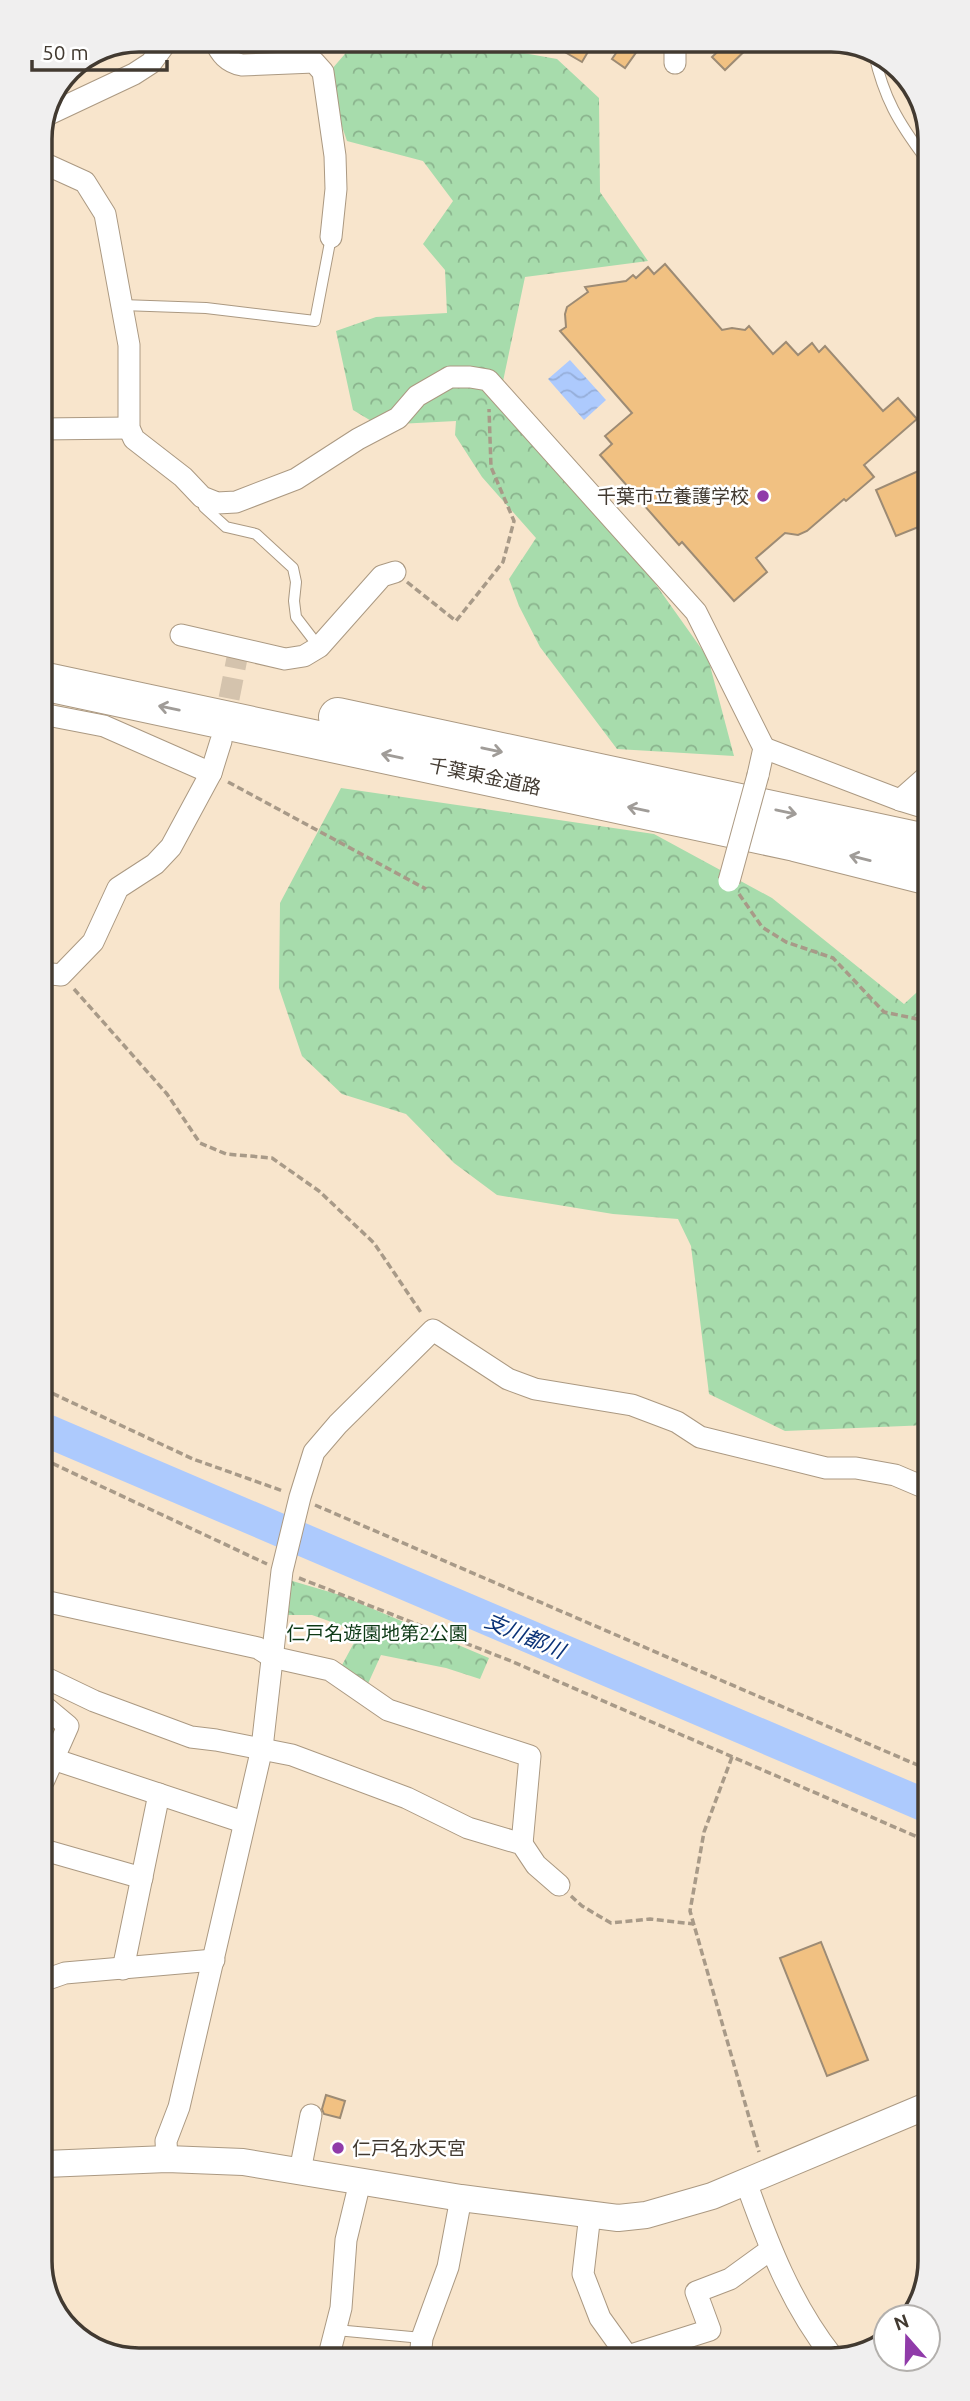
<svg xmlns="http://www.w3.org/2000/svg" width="970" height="2401" font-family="Ubuntu,'Noto Sans JP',sans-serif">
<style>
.forest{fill:url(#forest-crowns)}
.water{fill:url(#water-waves)}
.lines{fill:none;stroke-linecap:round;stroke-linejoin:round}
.river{stroke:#adcafd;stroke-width:33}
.building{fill:#f1c182;stroke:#9d8b74;stroke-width:2}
.minor-tunnel{stroke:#d4c3ad;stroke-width:21;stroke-dasharray:21 10;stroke-linecap:butt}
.service-casing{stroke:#ab9982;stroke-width:12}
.minor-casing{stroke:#ab9982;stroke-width:23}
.tertiary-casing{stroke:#ab9982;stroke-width:28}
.motorway-casing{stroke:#ab9982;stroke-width:40}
.path{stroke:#a89a88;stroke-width:3.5;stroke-dasharray:7 3.5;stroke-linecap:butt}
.service{stroke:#fff;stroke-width:10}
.minor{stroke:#fff;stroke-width:21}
.tertiary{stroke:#fff;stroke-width:26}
.motorway{stroke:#fff;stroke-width:38}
.minor-bridge-casing{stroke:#ab9982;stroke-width:23;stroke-linecap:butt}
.minor-bridge{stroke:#fff;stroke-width:21}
.oneway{stroke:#a09c98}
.poi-dot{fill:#903ba9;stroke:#fff;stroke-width:2.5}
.labels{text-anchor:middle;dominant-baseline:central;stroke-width:5;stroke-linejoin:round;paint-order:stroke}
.poi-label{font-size:19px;fill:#423a31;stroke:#fff;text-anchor:end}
.street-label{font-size:19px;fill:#423a31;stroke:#fff}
.park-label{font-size:19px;fill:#0d3916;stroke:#fff}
.water-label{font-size:21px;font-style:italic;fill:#0b3378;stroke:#fff}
.rim{fill:none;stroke:#423a31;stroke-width:3.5}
</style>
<defs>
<pattern id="forest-crowns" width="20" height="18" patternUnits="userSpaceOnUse" patternTransform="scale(1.75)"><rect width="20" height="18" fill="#a7dcac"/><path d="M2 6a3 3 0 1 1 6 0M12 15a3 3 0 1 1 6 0" fill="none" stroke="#8ab38d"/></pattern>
<pattern id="water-waves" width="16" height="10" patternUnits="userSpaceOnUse" patternTransform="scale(1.75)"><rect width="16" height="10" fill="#adcafd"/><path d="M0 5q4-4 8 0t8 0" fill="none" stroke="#96aed9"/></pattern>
</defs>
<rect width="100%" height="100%" fill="#f8e5cc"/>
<g class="forest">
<polygon points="357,40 450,40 557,59 599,98 600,192 648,261 525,277 498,405 632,551 708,658 734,756 617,749 540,647 519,606 509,579 536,538 482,477 455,435 456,421 378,425 353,410 336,331 376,317 447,313 445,270 423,244 453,201 423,161 347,141 325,77"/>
<polygon points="341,788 654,834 772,898 904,1004 927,983 928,1425 785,1431 709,1394 691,1246 678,1219 613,1214 497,1195 454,1163 406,1114 342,1094 302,1056 279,988 280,903"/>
<polygon points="289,1580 340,1595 489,1658 480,1679 446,1668 381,1655 366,1688 341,1667 356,1639 351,1629 312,1615 283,1615"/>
</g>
<polygon class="water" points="570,360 606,400 584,420 548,379"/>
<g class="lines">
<polyline class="river" points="43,1429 929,1807"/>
</g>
<g class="building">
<polygon points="544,40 595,40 582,62"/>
<polygon points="625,40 645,40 625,68 612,59"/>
<polygon points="730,40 756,40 725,70 712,57"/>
<polygon points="665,264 722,330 732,328 745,330 749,326 773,354 786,342 798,355 812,343 819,352 825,346 883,411 898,398 917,419 864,465 874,477 846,501 844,499 807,531 798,535 785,533 756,558 767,572 734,601 682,542 679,545 600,455 612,444 605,436 632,413 560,331 566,327 565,314 567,307 588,292 585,287 626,281 633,275 636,278 648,267 654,274"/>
<polygon points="925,468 926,524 896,536 876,490"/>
<polygon points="821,1942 868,2060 827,2076 780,1958"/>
<polygon points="326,2095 345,2101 340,2118 324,2114 322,2109"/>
</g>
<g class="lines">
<polyline class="minor-tunnel" points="223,729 239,648"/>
<g class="service-casing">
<g id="service">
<path d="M874 54C884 98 898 122 925 158"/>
<polyline points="122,305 206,308 315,321 331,237"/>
<polyline points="202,498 204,507 226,527 256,534 293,568 296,582 294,601 296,617 319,647"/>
<polyline points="336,2330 422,2338"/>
</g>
</g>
<g class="minor-casing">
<g id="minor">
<path d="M214 40C221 54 227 62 242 65L314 62 323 72 335 156 336 189 331 237"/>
<polyline points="675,63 675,40"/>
<polyline points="49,114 134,74 151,63 168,40"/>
<polyline points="41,162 85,182 105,214 129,345 129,428 134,439 183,477 202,497 217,503 236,502 296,479 358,439 398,418 417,396 450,377 470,377 488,380 696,612 764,748 758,775"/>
<polyline points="41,429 129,428"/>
<polyline points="181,635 285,659 304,656 319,647 382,576 395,572"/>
<polyline points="42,714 104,726 211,773"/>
<polyline points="764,748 900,800 926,808"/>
<polyline points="900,800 926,777"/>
<polyline points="42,973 61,975 93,942 118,888 155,864 171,847 211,773 221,741"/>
<polyline points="44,1601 258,1648 272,1657 330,1670 388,1710 530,1756 522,1844"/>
<polyline points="44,1677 94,1701 191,1737 216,1740 292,1755 407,1798 468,1828 522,1844 536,1865 559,1885"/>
<polyline points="44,1706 68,1726 44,1780"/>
<polyline points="53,1759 243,1822"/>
<polyline points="44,1850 142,1878"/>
<polyline points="123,1969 159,1794"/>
<polyline points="45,1980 65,1973 214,1960"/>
<polyline points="167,2159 166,2141 179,2107 262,1748 282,1571 300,1497 314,1452 338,1424 433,1330 508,1379 535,1389 632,1405 677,1422 700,1437 826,1468 856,1468 895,1475 928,1489"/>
<polyline points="300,2171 311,2115"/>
<path d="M746 2182C768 2244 791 2304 832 2356"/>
<polyline points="590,2214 583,2274 600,2318 628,2357"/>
<polyline points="628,2356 710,2330 696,2292 730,2279 770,2250"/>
<polyline points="328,2359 341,2308 346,2240 360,2182"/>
<polyline points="420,2359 422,2338 448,2267 461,2198"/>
</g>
</g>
<g class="tertiary-casing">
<polyline id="tertiary" points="45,2164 167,2159 243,2162 461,2198 618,2218 646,2215 712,2196 929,2105"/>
</g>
<g class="motorway-casing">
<g id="motorway">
<polyline points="42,681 795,842 926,875"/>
<polyline points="338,717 926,843"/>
</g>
</g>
<g class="path">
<polyline points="407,582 456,621 503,562 514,521 491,467 489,409"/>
<polyline points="228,782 426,889"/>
<polyline points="739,894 762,927 786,942 833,958 884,1012 927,1021"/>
<polyline points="74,989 167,1094 200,1143 226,1154 272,1158 319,1191 374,1243 422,1314"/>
<polyline points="43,1389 193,1459 283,1491"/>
<polyline points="43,1459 267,1564"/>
<polyline points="315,1505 929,1770"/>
<polyline points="299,1578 511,1661 929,1842"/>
<polyline points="732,1757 704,1832 690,1911 759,2152"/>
<polyline points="571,1896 582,1906 611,1923 650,1919 694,1924"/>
</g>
<use href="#service" class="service"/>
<use href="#minor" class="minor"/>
<use href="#tertiary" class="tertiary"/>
<use href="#motorway" class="motorway"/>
<g class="minor-bridge-casing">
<polyline id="minor-bridge" points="729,881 758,775"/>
</g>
<use href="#minor-bridge" class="minor-bridge"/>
</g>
<defs><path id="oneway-shaft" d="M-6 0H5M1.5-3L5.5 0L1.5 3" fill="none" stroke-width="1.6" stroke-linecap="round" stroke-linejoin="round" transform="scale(1.75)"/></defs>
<g class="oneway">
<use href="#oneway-shaft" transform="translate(169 708) rotate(-168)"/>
<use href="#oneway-shaft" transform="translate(492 750) rotate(12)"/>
<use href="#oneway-shaft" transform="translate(392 756) rotate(-168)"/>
<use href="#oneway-shaft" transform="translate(638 809) rotate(-168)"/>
<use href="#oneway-shaft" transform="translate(786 812) rotate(12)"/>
<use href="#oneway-shaft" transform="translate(860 858) rotate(-166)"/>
</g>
<g class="poi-dot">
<circle cx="763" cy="496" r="7"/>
<circle cx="338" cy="2148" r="7"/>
</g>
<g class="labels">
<g class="poi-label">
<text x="749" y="496">千葉市立養護学校</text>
<text x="352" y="2148" text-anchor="start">仁戸名水天宮</text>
</g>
<g class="street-label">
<text transform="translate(485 776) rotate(12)">千葉東金道路</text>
</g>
<g class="park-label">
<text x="377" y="1633">仁戸名遊園地第2公園</text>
</g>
<g class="water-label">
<text transform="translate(525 1635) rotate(23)">支川都川</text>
</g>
</g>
<path d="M0 0H970V2401H0ZM139 52H831A87 87 0 0 1 918 139V2261A87 87 0 0 1 831 2348H139A87 87 0 0 1 52 2261V139A87 87 0 0 1 139 52Z" fill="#f0efef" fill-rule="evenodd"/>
<path class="rim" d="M139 52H831A87 87 0 0 1 918 139V2261A87 87 0 0 1 831 2348H139A87 87 0 0 1 52 2261V139A87 87 0 0 1 139 52Z"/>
<g transform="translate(907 2338) rotate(340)"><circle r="33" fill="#ffffff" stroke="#b3b0ad" stroke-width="2"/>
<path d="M0-5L12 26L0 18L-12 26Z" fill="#903ba9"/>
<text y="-10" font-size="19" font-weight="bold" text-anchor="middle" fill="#423a31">N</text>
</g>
<path d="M32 60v10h135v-10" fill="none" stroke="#423a31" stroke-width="3.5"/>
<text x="42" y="60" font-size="21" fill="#423a31" stroke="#ffffff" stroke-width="5" paint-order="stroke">50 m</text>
</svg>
